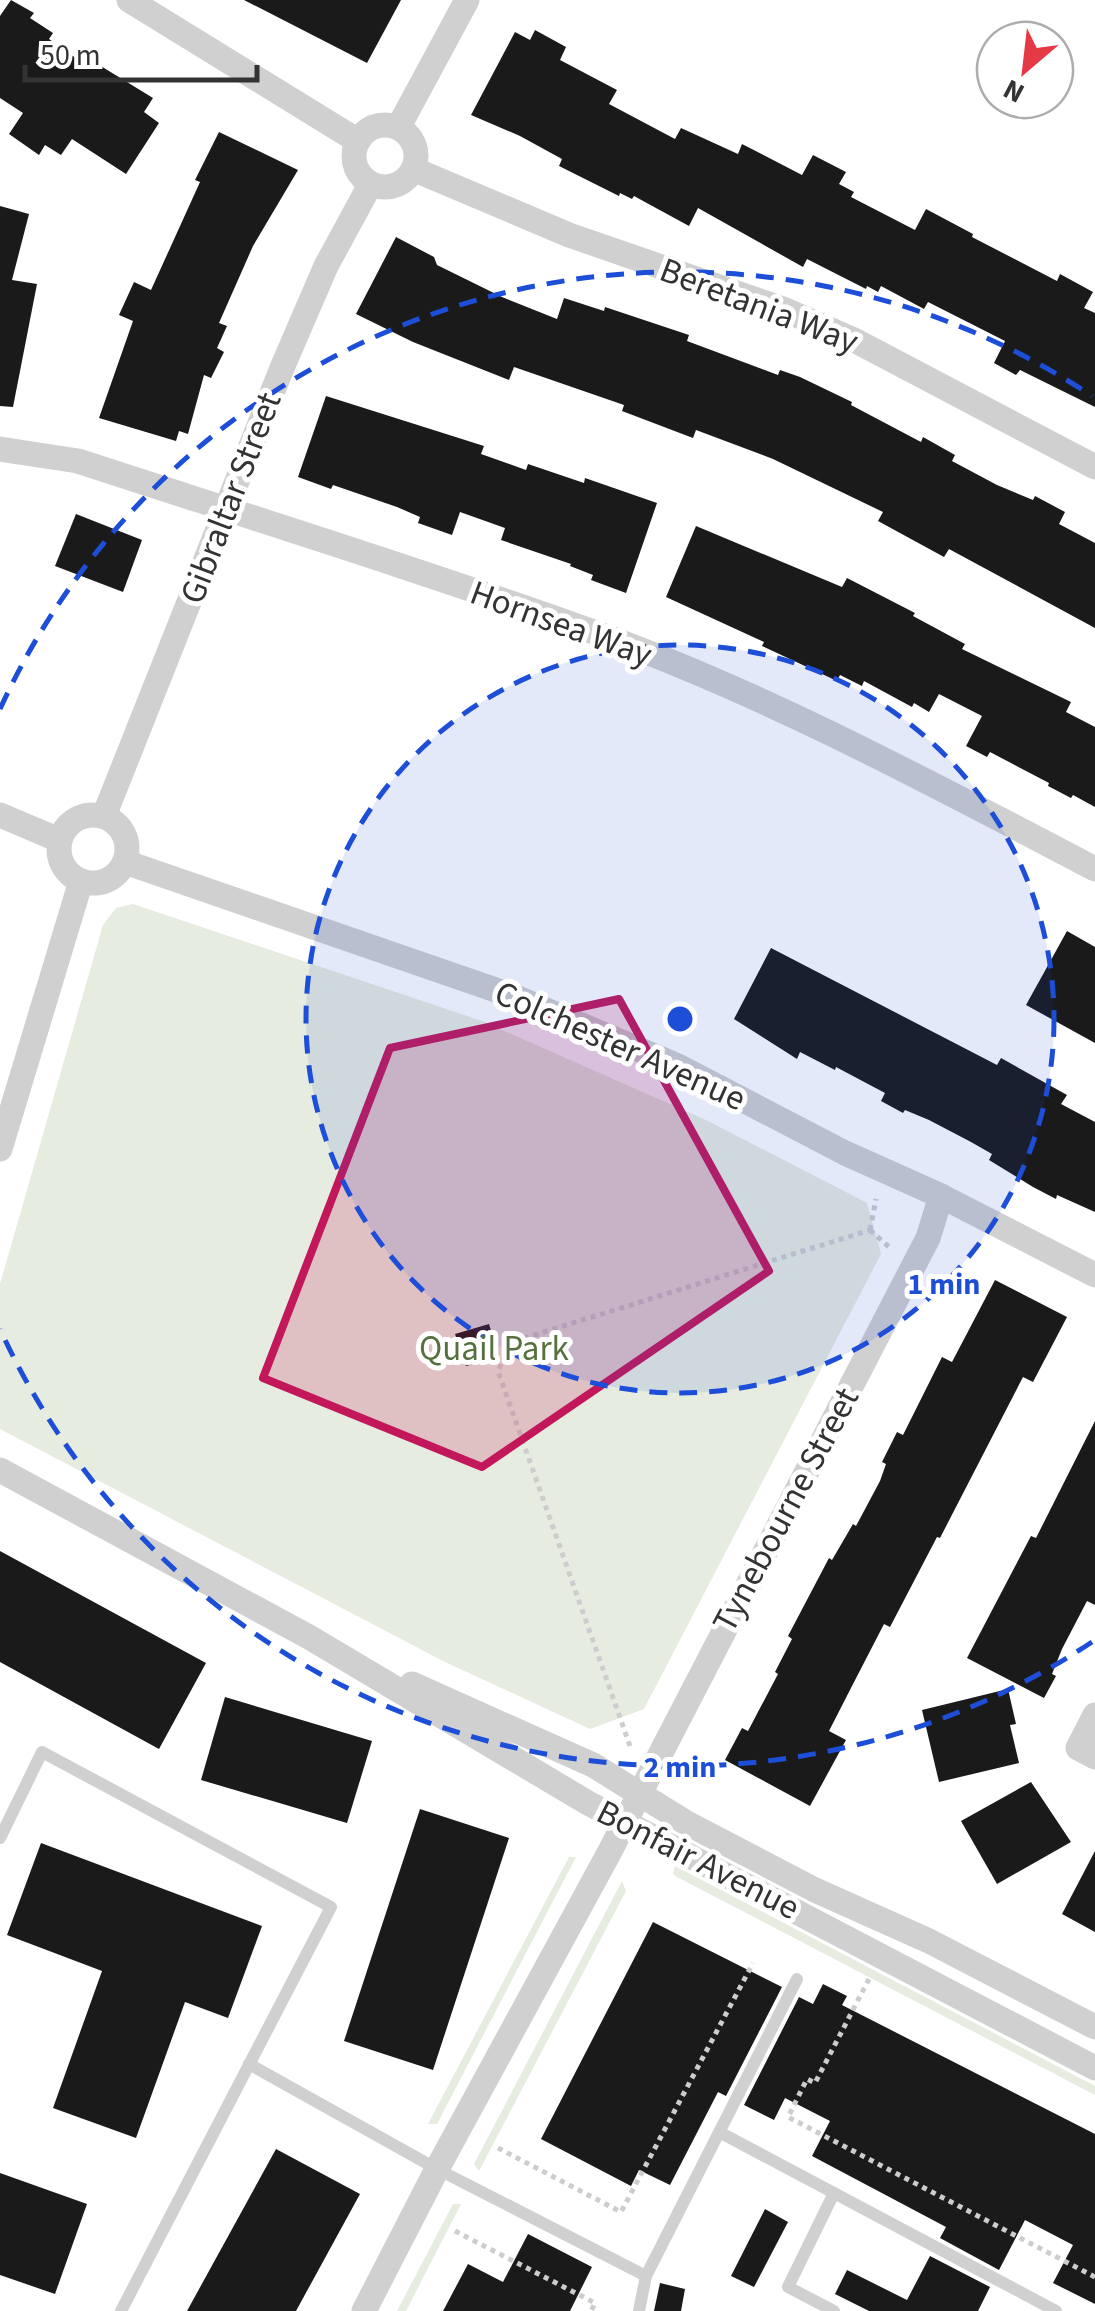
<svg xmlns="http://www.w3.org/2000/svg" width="1095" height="2311" font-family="'Source Sans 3',sans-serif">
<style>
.green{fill:#e6ecdf}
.building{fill:#1a1a1a}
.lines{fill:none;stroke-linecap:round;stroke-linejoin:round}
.path{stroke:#cdcdcd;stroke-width:5;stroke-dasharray:5 5;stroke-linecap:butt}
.lane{stroke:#d0d0d0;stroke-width:12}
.street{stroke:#d0d0d0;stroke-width:25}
.marked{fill:#c2185b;fill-opacity:0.2;stroke:#c2185b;stroke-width:8;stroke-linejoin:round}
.ring{fill:none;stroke:#1d4ed8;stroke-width:5;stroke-dasharray:18 12}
.labels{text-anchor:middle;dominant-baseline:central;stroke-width:10;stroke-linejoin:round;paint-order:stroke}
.street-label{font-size:35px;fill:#333;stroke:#fff}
.park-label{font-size:35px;fill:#56703f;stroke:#fff}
.centre{fill:#1d4ed8;stroke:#fff;stroke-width:5}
.ring-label{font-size:30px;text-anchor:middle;font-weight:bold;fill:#1d4ed8;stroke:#fff;stroke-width:10;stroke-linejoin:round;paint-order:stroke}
</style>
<rect width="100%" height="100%" fill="#fff"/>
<g class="green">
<polygon points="133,904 482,1021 706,1120 867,1203 881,1254 644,1709 590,1729 445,1662 0,1429 0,1284 103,925 116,908"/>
<polygon points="569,1857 576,1857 437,2124 428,2124"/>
<polygon points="675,1866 1095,2086 1095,2095 677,1877 673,1874"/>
<polygon points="622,1881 626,1891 479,2171 474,2164"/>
<polygon points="453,2204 461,2204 406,2311 397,2311"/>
</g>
<g class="building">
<polygon points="11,0 34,13 30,18 53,33 49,39 87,66 91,60 153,98 144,112 159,123 126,174 72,139 61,155 45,145 39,155 9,134 23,113 0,98 0,16"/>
<polygon points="244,0 401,0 367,63"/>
<polygon points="535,30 566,47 560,60 617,90 609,104 675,139 681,128 738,154 742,144 802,175 813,155 846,172 839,184 854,192 851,197 915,230 926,209 973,234 972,237 1057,281 1060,274 1093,292 1084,308 1095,313 1095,407 1020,370 1016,375 994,363 1005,341 928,302 924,309 881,286 878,292 867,286 866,289 807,259 803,267 698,208 689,226 634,196 632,199 620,193 619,196 559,166 562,159 520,136 471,115 515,32 530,40"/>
<polygon points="219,132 298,170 253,246 219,323 227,326 217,348 224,352 211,378 204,375 188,434 179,431 176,441 99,418 133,321 119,315 134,282 151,290 200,182 195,180"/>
<polygon points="0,206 29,214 12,280 37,284 13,407 0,406"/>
<polygon points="396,237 434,257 437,265 502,297 557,319 564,298 604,311 605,307 689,335 687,341 778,375 780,370 800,377 852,402 851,405 921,442 923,437 955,455 952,461 997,485 1033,500 1035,496 1065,512 1059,524 1095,543 1095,628 949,549 944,557 878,521 883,512 773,459 696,430 693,438 622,411 624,405 514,367 509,380 413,342 356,314"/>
<polygon points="326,396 484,446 481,454 526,470 528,464 584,483 585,478 657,503 626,593 591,580 593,575 570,566 571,564 501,540 505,528 460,512 452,535 418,523 420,517 397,507 333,485 331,489 298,477"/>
<polygon points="76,514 142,540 123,592 55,566"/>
<polygon points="696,526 842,587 847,578 915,613 913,616 965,644 962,649 1071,702 1066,712 1095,727 1095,807 1073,795 1071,798 1048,786 1049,783 990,752 987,757 966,746 982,716 939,694 929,712 914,703 912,707 864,681 862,686 840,675 837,681 762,646 764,642 666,597"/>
<polygon points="1067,931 1095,947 1095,1043 1026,1005"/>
<polygon points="771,948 997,1065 1001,1058 1067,1095 1061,1104 1095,1122 1095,1212 1057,1195 1056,1199 1033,1187 989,1160 992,1154 971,1142 929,1120 905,1110 903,1113 881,1101 885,1093 836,1067 835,1070 800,1052 797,1059 734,1019"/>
<polygon points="995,1280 1067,1317 1033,1382 1023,1377 940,1538 937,1537 890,1627 884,1624 852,1686 829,1731 846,1740 810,1806 725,1760 742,1728 748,1731 778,1674 775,1672 792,1639 788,1636 829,1558 832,1560 853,1524 856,1526 880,1481 886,1464 882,1462 897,1432 903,1435 942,1357 952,1362"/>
<polygon points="489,1324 499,1358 466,1366 455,1334"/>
<polygon points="1095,1421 1095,1605 1087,1601 1062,1649 1052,1674 1056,1676 1044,1698 967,1658 1031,1536 1036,1538"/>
<polygon points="0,1551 206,1663 159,1749 0,1662"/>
<polygon points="1008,1689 1016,1724 1010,1725 1019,1763 939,1782 922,1710"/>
<polygon points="225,1697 372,1741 347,1823 201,1780"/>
<polygon points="1031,1782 1071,1842 997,1884 961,1821"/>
<polygon points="420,1809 509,1838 433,2070 344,2041"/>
<polygon points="41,1843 262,1926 228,2018 185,2002 136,2138 53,2108 102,1971 7,1935"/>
<polygon points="1095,1851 1095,1932 1062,1914"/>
<polygon points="653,1922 782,1987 726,2096 718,2092 670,2185 639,2170 631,2186 541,2139"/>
<polygon points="823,1984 847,1996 842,2005 1095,2134 1095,2304 1053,2283 1073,2245 1025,2220 999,2270 940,2238 946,2227 812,2156 830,2121 785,2098 774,2120 744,2105 799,1997 813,2004"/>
<polygon points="276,2149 360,2194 296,2311 187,2311"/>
<polygon points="0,2173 87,2204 55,2294 0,2275"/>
<polygon points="765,2209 788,2222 754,2287 731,2276"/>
<polygon points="528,2234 592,2267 570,2311 443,2311 468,2264 503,2282"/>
<polygon points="930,2256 990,2287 978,2311 869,2311 835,2294 847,2270 907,2300"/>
<polygon points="660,2283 685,2289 681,2311 654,2311"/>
</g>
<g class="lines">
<g class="path">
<polyline points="870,1230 876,1199"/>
<polyline points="870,1230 890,1248"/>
<polyline points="630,1746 498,1371 506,1355 522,1339 870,1230"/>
<polyline points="869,1979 815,2083 807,2079 788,2117 1095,2277"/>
<polyline points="498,2148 621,2212 753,1963"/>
<polyline points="455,2231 595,2303 591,2311"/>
</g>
<g class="lane">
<polyline points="0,1838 42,1752 331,1907 121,2311"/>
<polyline points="249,2064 437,2169 646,2276"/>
<polyline points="721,2133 1056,2311"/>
<polyline points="834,2193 788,2287 834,2311"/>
<polyline points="639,2311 646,2276 797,1979"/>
</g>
<g class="street">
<polyline points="129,0 358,141"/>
<circle cx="385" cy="156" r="31"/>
<polyline points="398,128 467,0"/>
<polyline points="413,169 569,235 783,309 856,341 1095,467"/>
<path d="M0 449 78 461C253 518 429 573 602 635 774 698 934 785 1095 869"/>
<circle cx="93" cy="849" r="34"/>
<polyline points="0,815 59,840"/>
<polyline points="104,816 282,368 326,266 370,185"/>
<polyline points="125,862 513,996 678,1066 845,1153 941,1196 1095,1275"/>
<polyline points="0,1149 81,881"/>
<polyline points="0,1470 309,1637 588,1803 1095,2068"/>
<polyline points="412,1684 593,1765 685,1822 815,1890 929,1941 1095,2027"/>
<polyline points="1095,1715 1078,1748 1095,1757"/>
<polyline points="364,2311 437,2169 609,1853 928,1238 941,1196"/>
</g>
</g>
<path class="marked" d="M619 999 769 1271 482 1467 263 1378 390 1048Z"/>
<circle cx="680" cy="1019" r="374" fill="#1d4ed8" fill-opacity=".12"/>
<g class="ring">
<circle cx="680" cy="1019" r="374"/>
<path d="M1092 1642A747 747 0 0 1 0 1329M0 709A747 747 0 0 1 1092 396"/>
</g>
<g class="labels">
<g class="street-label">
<text transform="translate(759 306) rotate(21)">Beretania Way</text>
<text transform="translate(231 498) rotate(-69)">Gibraltar Street</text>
<text transform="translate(561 624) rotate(20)">Hornsea Way</text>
<text transform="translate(620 1046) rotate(24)">Colchester Avenue</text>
<text transform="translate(786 1510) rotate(-62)">Tynebourne Street</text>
<text transform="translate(698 1860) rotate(27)">Bonfair Avenue</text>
</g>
<g class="park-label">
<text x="494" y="1349">Quail Park</text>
</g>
</g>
<circle cx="680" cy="1019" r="15" class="centre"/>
<g class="ring-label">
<text x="944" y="1294">1 min</text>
<text x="680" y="1777">2 min</text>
</g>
<g transform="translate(1025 70) rotate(208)"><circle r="48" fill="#ffffff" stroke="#adadad" stroke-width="2.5"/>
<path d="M0-8L18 38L0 25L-18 38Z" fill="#e63946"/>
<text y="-15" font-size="28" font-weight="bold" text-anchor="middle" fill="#333333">N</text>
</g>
<path d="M25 65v15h232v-15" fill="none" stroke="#333333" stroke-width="5"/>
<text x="40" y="65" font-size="30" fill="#333333" stroke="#ffffff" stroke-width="8" paint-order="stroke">50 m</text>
</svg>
